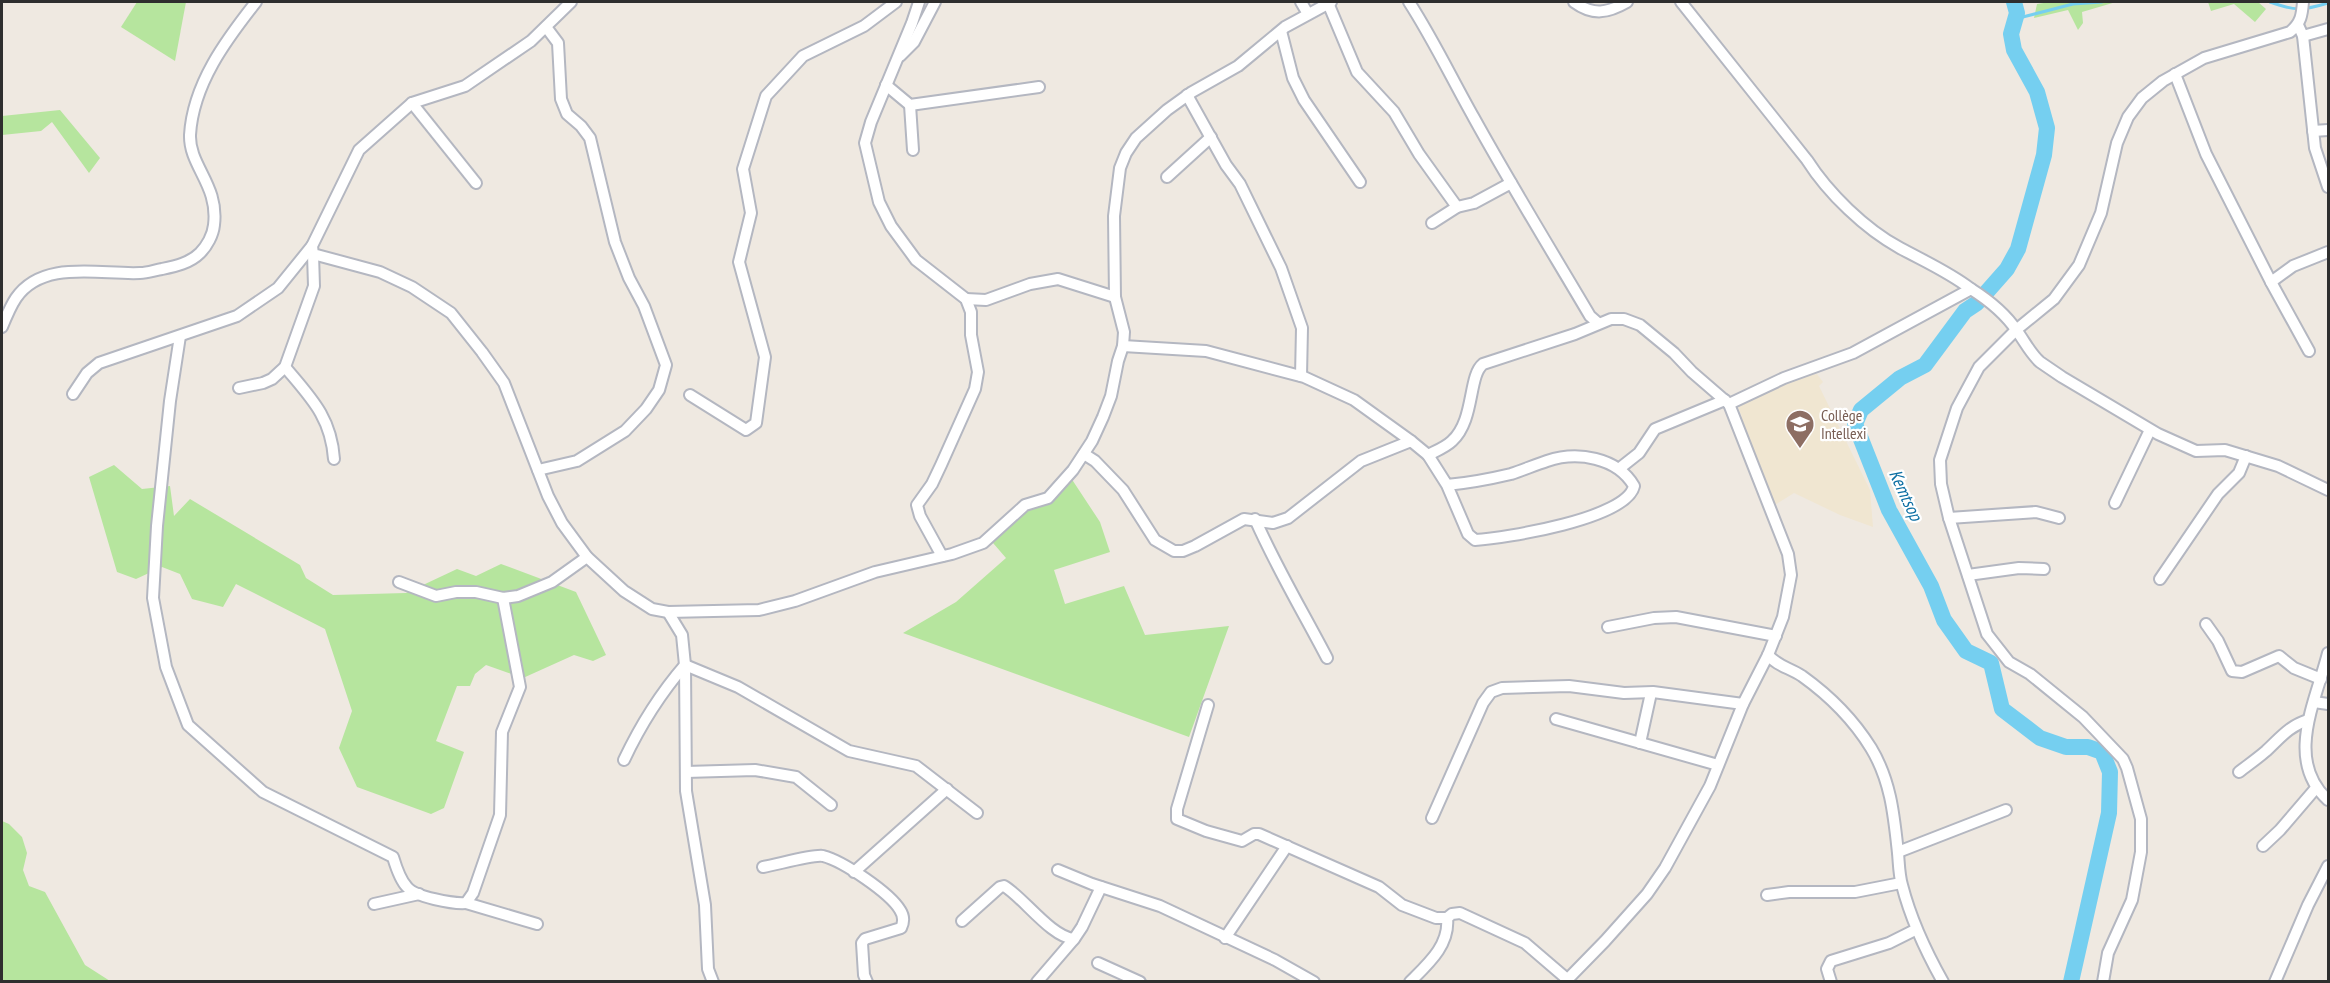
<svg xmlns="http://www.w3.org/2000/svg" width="2330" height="983" font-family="'PT Sans Narrow',sans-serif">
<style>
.education{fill:#f0e6d1}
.green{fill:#b6e59e}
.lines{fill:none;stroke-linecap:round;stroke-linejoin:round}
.stream{stroke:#75cff0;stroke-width:3}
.river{stroke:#75cff0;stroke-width:16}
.minor-casing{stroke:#b4b7c1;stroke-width:14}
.minor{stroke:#fff;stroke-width:10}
.labels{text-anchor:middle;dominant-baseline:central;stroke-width:4.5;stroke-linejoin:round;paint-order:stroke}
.education-label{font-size:16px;fill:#785e54;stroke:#fff;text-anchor:start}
.water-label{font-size:18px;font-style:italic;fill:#0d6fa3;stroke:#fff}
</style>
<rect width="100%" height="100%" fill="#efe9e1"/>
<polygon class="education" points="1817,374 1823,382 1819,386 1870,490 1873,527 1840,515 1794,493 1775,505 1760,479 1739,418 1742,417 1738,407 1782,382"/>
<g class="green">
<polygon points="137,2 186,2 175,61 121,27"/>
<polygon points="2050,2 2116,2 2082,12 2083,23 2078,30 2068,10 2034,18 2037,4"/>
<polygon points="2208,2 2258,2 2266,9 2255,22 2234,4 2211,11"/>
<polygon points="60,110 100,158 89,173 52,122 41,131 2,135 2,116"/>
<polygon points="114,465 142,489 170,486 174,516 190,499 300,565 306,578 333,595 406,593 457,569 476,576 501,564 576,592 606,655 593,661 574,655 523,678 486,665 475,674 470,686 457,686 436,741 464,752 444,808 431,814 357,787 339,748 352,711 325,629 236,584 223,607 192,599 180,574 162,567 136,579 117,572 89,477"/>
<polygon points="1071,478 1100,522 1110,552 1054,570 1065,604 1124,586 1145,635 1229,626 1189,737 903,633 956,602 1006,558 987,536 1025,503"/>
<polygon points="2,821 9,824 22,837 27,853 23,870 29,886 45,892 85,965 110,981 2,981"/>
</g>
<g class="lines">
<g class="stream">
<path d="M2270 2C2295 11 2302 11 2328 3"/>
<polyline points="2015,19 2073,4 2102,2"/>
</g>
<polyline class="river" points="2014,2 2017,13 2011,34 2014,50 2037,92 2047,128 2044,155 2018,249 2007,269 1977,303 1965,311 1925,365 1900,378 1861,410 1855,424 1889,510 1931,586 1944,620 1966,651 1991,663 2002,709 2040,738 2066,747 2088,747 2102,752 2110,772 2109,813 2071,982"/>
<g class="minor-casing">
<g id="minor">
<polyline points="571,2 531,41 465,86 412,103 359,150 312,246 313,254 380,272 412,287 451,313 482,352 504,383 548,496 562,523 587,557 624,591 652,609 668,612 759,610 795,601 875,572 952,554 983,543 1025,505 1048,498 1073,470 1092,441 1103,417 1111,396 1118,361 1123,346 1124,332 1115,297 1114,216 1120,168 1126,153 1136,138 1167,110 1192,92 1238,66 1285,27 1331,2"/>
<polyline points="919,2 912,23 871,122 865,143 879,202 891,226 916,260 966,299 971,312 971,335 978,372 975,389 941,465 932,484 917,505 920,516 942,556"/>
<polyline points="1301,2 1308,14"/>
<path d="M1409 2C1433 39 1452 79 1474 118 1511 185 1551 250 1590 316L1598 323"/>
<path d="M1574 2C1593 16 1608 13 1627 2"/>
<path d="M1681 2 1807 160C1828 193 1865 229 1900 248 1924 261 1949 272 1971 289"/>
<polyline points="1328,3 1357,72 1394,112 1419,154 1457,207"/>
<polyline points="2298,25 2303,36 2315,148 2328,187"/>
<polyline points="1281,31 1293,78 1304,100 1360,182"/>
<polyline points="2303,36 2328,29"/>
<polyline points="900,56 914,42 935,2"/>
<polyline points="2175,74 2206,154 2271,282 2309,351"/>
<polyline points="886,85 910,105 1039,87"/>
<polyline points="1187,95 1226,165 1240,184 1281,268 1302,328 1301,376"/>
<polyline points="412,103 476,183"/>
<polyline points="910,105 913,150"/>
<polyline points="2313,131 2328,130"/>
<polyline points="1167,177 1211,137"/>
<polyline points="1432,223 1457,207 1474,203 1511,183"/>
<polyline points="2271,282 2293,266 2328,252"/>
<polyline points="966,299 986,300 1030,284 1058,279 1115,297"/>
<path d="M2 327C6 317 10 307 16 298 43 259 100 275 140 273 148 273 155 270 162 269 176 266 190 263 200 253 207 246 213 235 214 225 219 185 189 166 190 135 193 84 226 40 256 2"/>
<path d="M180 336 170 401 157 526 153 598 166 667 188 725 263 792 393 857C396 867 400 880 407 887 415 897 453 904 466 903L473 893 500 815 502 732 520 687 503 598"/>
<polyline points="1123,346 1206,351 1304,377 1354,400 1411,441"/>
<path d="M285 367C311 398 331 417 334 459"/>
<polyline points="239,388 263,383 272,379 285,367 314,286 313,254"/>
<polyline points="73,394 87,373 99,363 237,316 278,288 312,246"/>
<polyline points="690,395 746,430 756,423 765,357 739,262 751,213 743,169 766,96 803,56 864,26 896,2"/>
<path d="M1729 404 1784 378 1853 353 1971 289C1990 301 2005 313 2017 331 2025 342 2030 353 2040 362L2062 377 2158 434 2196 451 2225 450 2278 466 2328 490"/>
<path d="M1084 454 1095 461 1123 490 1155 540 1174 551H1183L1195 546 1244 519 1273 523 1288 518 1361 461 1411 441 1428 455C1436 451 1446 447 1452 441 1475 420 1468 376 1483 364L1575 334 1611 319H1624L1640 325 1674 353 1692 372 1729 404 1788 554 1791 575 1783 617 1768 655 1743 704 1710 786 1665 868 1647 894 1605 941 1565 982"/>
<path d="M1428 455 1447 485 1468 534 1475 540C1505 538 1627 519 1634 486 1617 457 1577 451 1547 461 1535 465 1523 470 1511 474 1490 479 1468 483 1447 485"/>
<polyline points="1620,468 1639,453 1655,429 1725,400"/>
<polyline points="538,470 577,461 625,431 646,409 659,390 666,365 644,306 629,278 615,242 590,138 581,126 567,114 561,99 558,43 546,27"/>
<polyline points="2115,503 2150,430"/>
<polyline points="1949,518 2036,512 2059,518"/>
<path d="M1255 519C1276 567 1303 612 1327 658"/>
<polyline points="1968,575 2019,568 2044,569"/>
<polyline points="2160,579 2218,494 2239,473 2246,456"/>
<polyline points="399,582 436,596 456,592 476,592 503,598 518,596 552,582 587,557"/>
<polyline points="668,612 682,635 685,665 686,791 705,905 708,969 713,982"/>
<polyline points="2206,624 2218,641 2232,671 2242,672 2279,656 2294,668 2321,679"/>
<polyline points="1608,627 1654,618 1676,617 1776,636"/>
<path d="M2328 653C2316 701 2284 760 2328 800"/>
<path d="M1768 655C1777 666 1790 668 1802 676 1830 696 1853 719 1871 748 1891 781 1894 816 1898 853 1899 864 1899 875 1902 885 1911 920 1925 950 1943 982"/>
<polyline points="2314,702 2328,704"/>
<polyline points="1208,705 1177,809 1177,819 1206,831 1242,841 1254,834 1259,834 1379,887 1402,905 1436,918 1447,918 1452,914 1460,913 1525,943 1567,979"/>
<polyline points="1556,719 1718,765"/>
<polyline points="1640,743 1651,693"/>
<path d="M624 760C641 724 659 695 685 665L738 687 849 751 916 766 977 813"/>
<polyline points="686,772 755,770 796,777 831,805"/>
<path d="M2239 772C2248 765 2258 758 2266 751 2280 738 2289 726 2308 720"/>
<polyline points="1432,818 1483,703 1491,692 1502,688 1569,686 1624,693 1653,692 1743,704"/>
<polyline points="2263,846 2280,830 2316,788"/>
<polyline points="1898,852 2006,810"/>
<path d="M763 867C776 865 813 854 823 856 843 861 890 893 900 910 904 916 904 922 901 928L865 939 862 943 864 975 867 982"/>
<polyline points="1058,870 1092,884 1160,906 1275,960 1314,982"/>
<polyline points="854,872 947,789"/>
<polyline points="1767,895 1789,892 1855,892 1901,883"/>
<polyline points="466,903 537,924"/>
<polyline points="374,904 419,894"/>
<path d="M962 921 1000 887 1004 886C1023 897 1051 937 1074 939L1082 927 1101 887"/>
<polyline points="1225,938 1287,846"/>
<polyline points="1098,963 1140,982"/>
<polyline points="1037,982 1074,939"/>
<path d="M1410 982C1428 964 1450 945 1447 918"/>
<polyline points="1831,982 1827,969 1831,961 1889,943 1915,930"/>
<path d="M2103 982 2108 953 2132 900 2141 852V819L2127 768 2123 759 2083 717 2030 674 2009 662 1987 634 1949 518 1941 484 1940 460 1957 408 1979 367 2016 330 2054 299 2079 265 2101 213 2117 143 2128 117 2142 98 2163 81 2204 58 2290 32C2301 23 2302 15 2303 2"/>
<polyline points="2275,982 2308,905 2328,866"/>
</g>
</g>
<use href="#minor" class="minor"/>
</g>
<defs>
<g id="school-pin" transform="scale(1.5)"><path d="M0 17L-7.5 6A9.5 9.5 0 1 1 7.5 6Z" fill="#8d6e63" stroke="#fff"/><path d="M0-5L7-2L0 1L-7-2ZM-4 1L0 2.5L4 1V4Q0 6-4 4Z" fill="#fff"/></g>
</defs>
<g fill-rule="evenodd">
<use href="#school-pin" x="1800" y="424"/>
</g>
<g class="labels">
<g class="education-label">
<text x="1821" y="415">Collège<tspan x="1821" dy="18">Intellexi</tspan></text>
</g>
<g class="water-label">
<text transform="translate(1906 495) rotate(65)">Kemtsop</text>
</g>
</g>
<rect width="2330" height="983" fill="none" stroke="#2e2e2e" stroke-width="6"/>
</svg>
